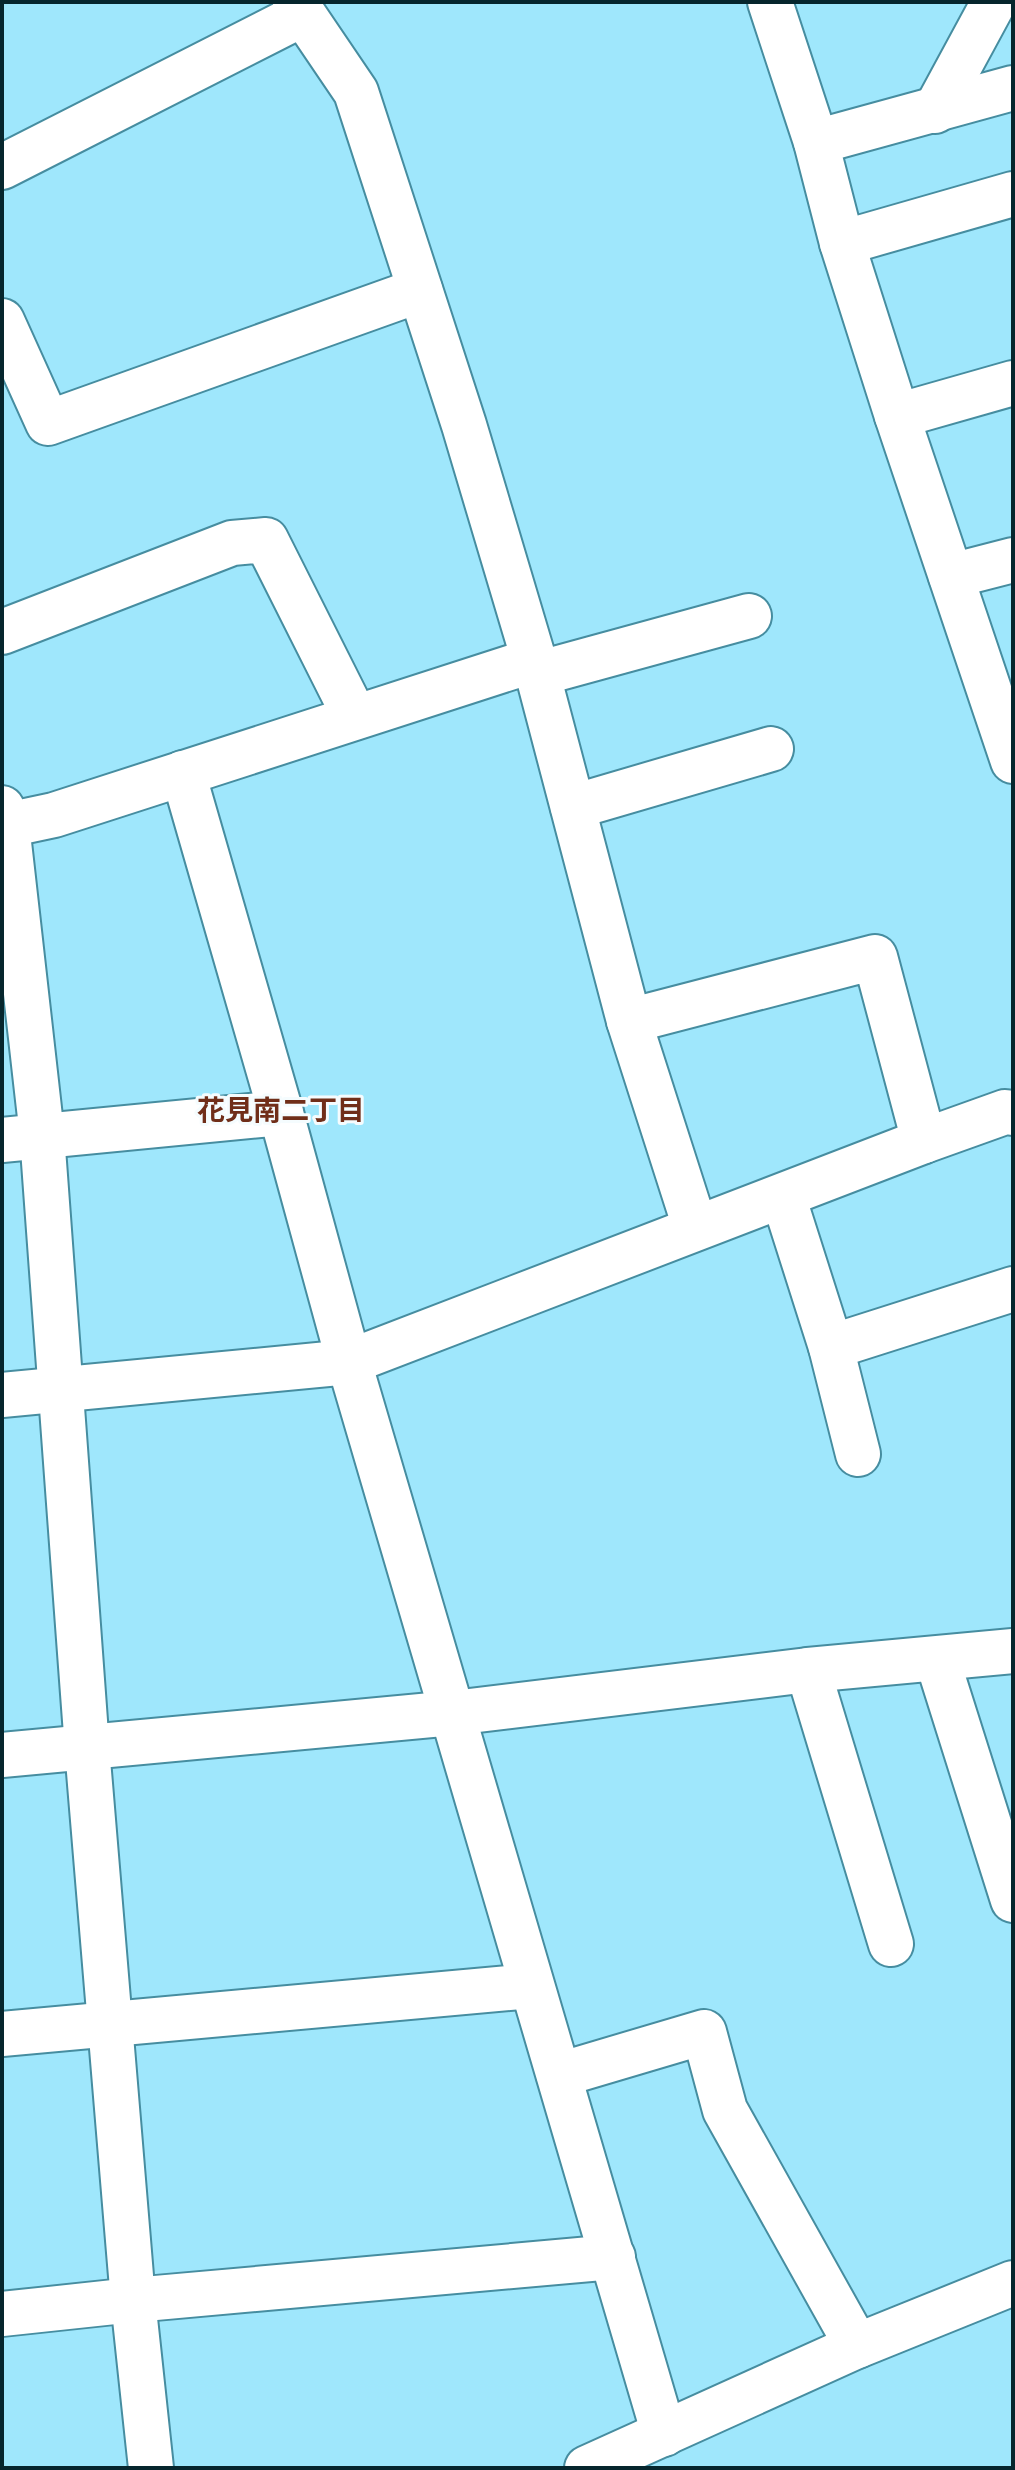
<svg xmlns="http://www.w3.org/2000/svg" width="1015" height="2470" font-family="'Exo 2','Noto Sans JP',sans-serif">
<style>
.lines{fill:none;stroke-linecap:round;stroke-linejoin:round}
.minor-casing{stroke:#468da0;stroke-width:48}
.minor{stroke:#fff;stroke-width:44}
.labels{text-anchor:middle;dominant-baseline:central;stroke-width:6;stroke-linejoin:round;paint-order:stroke}
.neighbourhood-label{font-size:28px;font-weight:bold;fill:#702e19;stroke:#f5fcfe}
</style>
<rect width="100%" height="100%" fill="#9fe7fc"/>
<g class="lines">
<g class="minor-casing">
<g id="minor">
<polyline points="295,2 356,92 464,425 534,660 629,1021 695,1227"/>
<polyline points="770,2 816,142 842,243 897,416 1013,761"/>
<polyline points="935,111 994,2"/>
<polyline points="816,142 1013,88"/>
<polyline points="2,167 303,14"/>
<polyline points="842,243 1013,194"/>
<polyline points="2,321 48,423 420,290"/>
<polyline points="897,416 1013,383"/>
<polyline points="951,576 1013,560"/>
<polyline points="2,632 232,543 266,540 355,717"/>
<polyline points="537,674 749,616"/>
<polyline points="183,773 281,1113 349,1362 664,2434"/>
<polyline points="573,807 771,749"/>
<polyline points="2,808 7,825 54,815 534,660"/>
<polyline points="7,825 42,1135 87,1748 133,2300 151,2468"/>
<polyline points="629,1021 875,957 924,1141"/>
<polyline points="2,1140 281,1113"/>
<polyline points="783,1196 831,1347 858,1454"/>
<polyline points="831,1347 1013,1289"/>
<polyline points="2,1395 349,1362 924,1141 1005,1112 1013,1113"/>
<polyline points="937,1659 1013,1900"/>
<polyline points="808,1670 891,1944"/>
<polyline points="2,1755 453,1713 808,1670 1013,1651"/>
<polyline points="2,2034 531,1986"/>
<polyline points="559,2075 704,2032 725,2110 857,2346"/>
<polyline points="2,2314 133,2300 613,2257"/>
<polyline points="587,2468 857,2346 1013,2283"/>
</g>
</g>
<use href="#minor" class="minor"/>
</g>
<g class="labels">
<g class="neighbourhood-label">
<text x="281" y="1109">花見南二丁目</text>
</g>
</g>
<rect width="1015" height="2470" fill="none" stroke="#06262d" stroke-width="8"/>
</svg>
